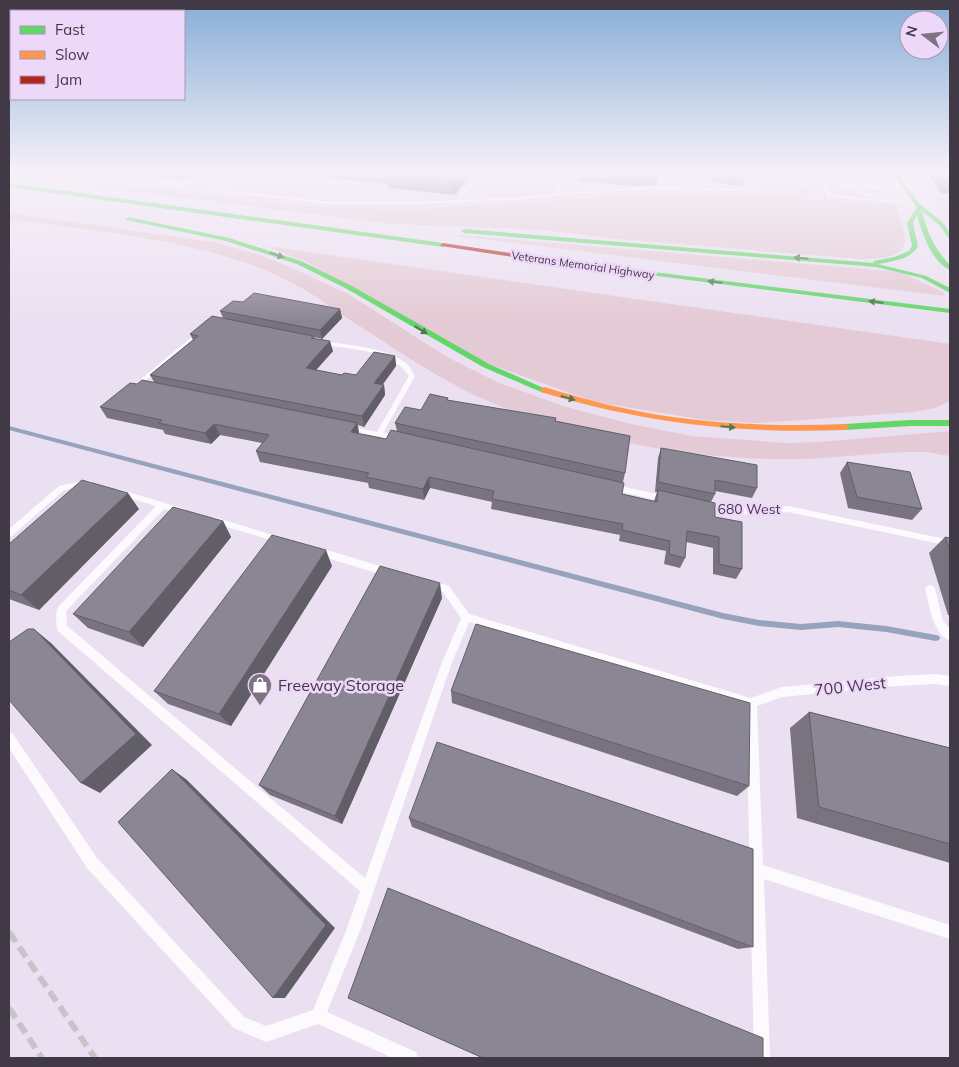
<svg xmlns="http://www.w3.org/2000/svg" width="959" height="1067" font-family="Mulish,sans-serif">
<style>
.built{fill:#e7d4f1}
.green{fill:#e4cad4}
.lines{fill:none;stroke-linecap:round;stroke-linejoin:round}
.stream{fill:#97a2bc;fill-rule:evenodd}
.lane{fill:#fcfafd;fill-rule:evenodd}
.fast{fill:#63d668;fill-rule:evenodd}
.slow{fill:#ff974d;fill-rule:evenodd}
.jam{fill:#b3261e;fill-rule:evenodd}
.rail{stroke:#c6c4c8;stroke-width:6;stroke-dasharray:12 6;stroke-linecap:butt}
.wall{fill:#78737e}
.shaded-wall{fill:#615e67}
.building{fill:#8b8693;stroke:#615e67}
.oneway{fill:#4f7854}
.labels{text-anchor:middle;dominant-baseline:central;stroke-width:5;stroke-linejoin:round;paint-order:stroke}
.far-street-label{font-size:11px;fill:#423946;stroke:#eed8f9}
.street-label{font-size:14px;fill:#423946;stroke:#eed8f9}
.near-poi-label{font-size:16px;fill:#423946;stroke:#eed8f9;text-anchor:start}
.near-street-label{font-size:16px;fill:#423946;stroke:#eed8f9}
</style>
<rect width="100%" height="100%" fill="#ebe0f1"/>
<g class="built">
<polygon points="9,172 880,172 898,205 776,194 676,192 637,193 432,210 307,209"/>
<polygon points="910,172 950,172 950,217 917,180"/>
</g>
<g class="green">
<path d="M9 172 278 204 339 208 421 209 667 193 771 195 895 205C914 249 907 259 860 259L617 239 545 230 396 224 9 177Z"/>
<path d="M9 213 213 242 260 255 301 272 348 294 449 358 497 382 566 407 631 424 692 436 787 443 818 442 950 431V456C939 455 927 451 916 452 878 452 840 458 801 459 707 461 607 444 518 413 454 391 400 352 344 316 328 305 312 293 294 284 213 240 99 232 9 219Z"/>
<polygon points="458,235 878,270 902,273 943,292 945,296 457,236"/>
<polygon points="266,246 950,344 950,401 935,408 914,412 757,423 705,420 595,402 486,363 306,262"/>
</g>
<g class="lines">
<polygon class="stream" points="9,426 723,613 759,620 801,624 838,621 886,626 936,635 939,636 940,638 939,640 936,641 886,632 838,627 801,630 759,626 723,619 9,430"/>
<g class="lane">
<polygon points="64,172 74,172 181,184 200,178 211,172 215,172 202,180 181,186"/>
<polygon points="238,172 242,172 213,189 330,202 415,202 513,198 554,194 562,179 506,173 504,172 565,177 558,193 649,187 696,188 697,172 701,172 700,188 719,188 707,185 707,175 701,172 706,172 711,174 710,183 720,186 719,188 754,189 758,187 755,173 721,172 759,172 760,180 809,184 806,175 788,172 807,172 901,181 900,183 823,176 831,195 918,203 916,204 828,197 819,176 810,175 812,186 761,182 762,188 755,191 649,189 584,193 513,200 415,204 330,204 207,190"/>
<polygon points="479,172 483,172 460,199 458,199 458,197"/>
<polygon points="835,182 861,186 865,192 876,196 874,197 862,194 858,188 834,184"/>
<polygon points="860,182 874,186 876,185 907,188 905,189 879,187 884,189 883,191 859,184"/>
<polygon points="200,330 205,331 139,386 135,386 135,384"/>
<path d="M322 341C347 345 390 347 409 366 411 369 413 373 415 376L383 433 402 437V441H399L348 430 344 428 348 426 377 432 409 376C390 348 350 350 320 344L319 343Z"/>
<polygon points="88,480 91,481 92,483 91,485 64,490 12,536 9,537 9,529 59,486"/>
<polygon points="612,484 665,496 669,499 665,502 609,489 608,487"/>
<path d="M118 489 185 509 186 511 182 514 164 509 66 611 67 626 365 878 441 665 461 618 443 592 426 587 424 584 426 581 429 580 449 586 469 614 751 698 782 687 898 676 936 674 950 676V686L936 684 898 686 782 697 757 706 763 865 950 925V939L764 879 770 1058H754L746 707 469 622 451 665 360 931 327 1012 416 1052 418 1058H393L318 1024 266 1042 234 1028 87 868 9 748V732L13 734 97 858 244 1017 266 1026 313 1010 346 931 360 891 58 631C56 625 55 613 58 607L156 506 115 494 114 492 115 490Z"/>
<polygon points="705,505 724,509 788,506 950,540 950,546 788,512 724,515 702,510 701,508 702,506"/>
<polygon points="214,517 283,538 284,540 283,542 280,543 211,522 210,520"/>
<polygon points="317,547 390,569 393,570 395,573 393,576 390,577 314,554 313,551 314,548"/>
<path d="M930 585 933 586 935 589 943 621 950 629V641C932 633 930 606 925 589L927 586Z"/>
</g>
<g class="fast">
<path d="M892 172H896C904 182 911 195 920 204 931 215 951 223 950 240L940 226 922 211C927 232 935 250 950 265V270C932 262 922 234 917 215L913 223 918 246C911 260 892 261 878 264L926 276 950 288V293L922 278 876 267 464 233 461 231 464 229 873 263 874 261 894 257 909 251 912 246 907 223 916 208 915 205Z"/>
<polygon points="9,183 443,243 446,245 443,247 9,187"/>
<polygon points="128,217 229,238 301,261 352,286 489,364 548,390 544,393 541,392 483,367 347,289 297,264 226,241 126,220"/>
<polygon points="565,261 950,309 950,313 563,264 562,263"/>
<polygon points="910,420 950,420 950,426 910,426 845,430 840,427 845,424"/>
</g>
<path class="slow" d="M544 387C569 394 593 402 618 407 693 424 769 427 845 424L850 427 845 430C737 434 644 423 541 392L540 390Z"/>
<polygon class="jam" points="443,243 565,261 568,263 565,265 441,246 440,245"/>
<g class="rail">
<polyline points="9,932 95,1058"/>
<polyline points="9,1008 42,1058"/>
</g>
</g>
<g class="wall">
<polygon points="105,172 198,172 183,180"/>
<polygon points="264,172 474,172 454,195 389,188 388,184"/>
<polygon points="580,172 659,172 656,185 635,186 579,181"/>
<polygon points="711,172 745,172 746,174 742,186 712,182 713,174"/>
<polygon points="926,172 950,172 950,193 941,193"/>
<polygon points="243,302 340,309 342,318 322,339 314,337 333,351 316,370 342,375 356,375 395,356 396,366 382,385 384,385 385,395 364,427 358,425 359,434 386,439 397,431 395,423 421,410 448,398 448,400 555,421 625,473 623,482 622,494 654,501 657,492 655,492 658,458 661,448 757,488 752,498 715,491 715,494 711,502 715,517 742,569 736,579 713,574 713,548 686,542 685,558 680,568 664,564 666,551 619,541 620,535 491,509 492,502 430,488 424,500 369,488 368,483 260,462 256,451 262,443 220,435 211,444 165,434 163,430 107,418 100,407 137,384 154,382 150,375 193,340 190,334 223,318 220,311"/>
<polygon points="847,462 922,509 912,520 848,508 840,473"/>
<polygon points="139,509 39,610 9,599 9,544"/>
<polygon points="223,521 231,537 143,647 88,628 73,614"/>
<polygon points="945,537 950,538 950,615 948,615 929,553"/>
<polygon points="332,566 231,726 168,704 154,691"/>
<polygon points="442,598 342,824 270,795 259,785"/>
<polygon points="451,691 749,786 737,796 452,703"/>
<polygon points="809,712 950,748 950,863 797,818 790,728"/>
<polygon points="409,818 753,947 738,949 412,827"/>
</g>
<g class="shaded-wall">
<polygon points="180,172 198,172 183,180"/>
<polygon points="463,172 474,172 454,195 454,182"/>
<polygon points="340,309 342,318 322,339 320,330"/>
<polygon points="330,341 333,351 309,378 306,368"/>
<polygon points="395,356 396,366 376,394 374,383"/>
<polygon points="384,385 385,395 364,427 362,416"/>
<polygon points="357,423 359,434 351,432"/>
<polygon points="214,424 220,435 211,444 205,433"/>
<polygon points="429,477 430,488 424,500 423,489"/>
<polygon points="128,493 139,509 39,610 21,595"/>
<polygon points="223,521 231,537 143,647 129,632"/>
<polygon points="326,550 332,566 231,726 219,714"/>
<polygon points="440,583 442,598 342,824 335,816"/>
<polygon points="34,629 51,643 152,745 100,793 81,783"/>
<polygon points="172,769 187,780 335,928 285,998 273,998"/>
</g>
<g class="building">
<polygon points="391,172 463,172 454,182 387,175"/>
<polygon points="727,172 745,172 746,174"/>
<polygon points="945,172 950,172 950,178"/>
<polygon points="254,293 340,309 320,330 220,311 233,301 243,302"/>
<polygon points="212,316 313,336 311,338 330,341 306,368 342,375 344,373 356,375 374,352 395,356 374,383 384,385 362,416 150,375 198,336 190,334"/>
<polygon points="142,380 357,423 351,432 386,439 391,430 624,483 622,494 657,502 658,490 715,503 715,517 742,522 742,569 719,564 719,537 687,531 685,558 669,554 670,541 622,530 623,524 492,499 494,491 429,477 423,489 366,477 369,473 256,451 269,435 214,424 205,433 159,423 162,420 100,407 130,383 137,384"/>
<polygon points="430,394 448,398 447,400 556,418 555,421 630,436 625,473 395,423 405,407 421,410"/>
<polygon points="661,448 757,465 757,488 715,480 715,494 658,482"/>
<polygon points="847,462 910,472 922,509 857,497"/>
<polygon points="82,480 128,493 21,595 9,590 9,544"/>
<polygon points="173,507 223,521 129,632 73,614"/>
<polygon points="272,535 326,550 219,714 154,691"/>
<polygon points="945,537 950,538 950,551"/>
<polygon points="380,566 440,583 335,816 259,785"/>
<polygon points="476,624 750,703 749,786 451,691"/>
<polygon points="28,629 34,629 136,734 81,783 9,700 9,642"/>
<polygon points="809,712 950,748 950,844 819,807"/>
<polygon points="437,742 753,849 753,947 409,818"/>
<polygon points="172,769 326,925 273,998 118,822"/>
<polygon points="388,888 763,1038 763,1058 483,1058 348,998"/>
</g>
<defs><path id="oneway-solid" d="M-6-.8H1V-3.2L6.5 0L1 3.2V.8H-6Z" transform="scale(1.25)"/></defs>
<g class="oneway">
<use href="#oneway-solid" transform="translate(277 255) rotate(20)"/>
<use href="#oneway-solid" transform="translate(801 258) rotate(-175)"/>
<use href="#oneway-solid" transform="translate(715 282) rotate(-173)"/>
<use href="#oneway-solid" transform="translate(876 302) rotate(-173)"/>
<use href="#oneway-solid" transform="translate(421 330) rotate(31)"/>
<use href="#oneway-solid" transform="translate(568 398) rotate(16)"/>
<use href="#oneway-solid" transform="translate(728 427) rotate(5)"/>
</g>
<linearGradient id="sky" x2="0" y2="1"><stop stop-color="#87add6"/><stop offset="0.54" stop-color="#f6f1f9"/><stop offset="1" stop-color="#f6f1f9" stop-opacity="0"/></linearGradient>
<rect width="959" height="321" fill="url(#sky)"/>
<defs>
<g id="shop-pin" transform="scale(1.25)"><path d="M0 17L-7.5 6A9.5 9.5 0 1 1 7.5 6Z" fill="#7d7382" stroke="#eed8f9"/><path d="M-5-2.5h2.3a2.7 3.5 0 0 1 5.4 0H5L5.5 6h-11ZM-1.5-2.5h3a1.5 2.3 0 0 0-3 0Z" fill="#fff"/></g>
</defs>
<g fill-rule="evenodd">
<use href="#shop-pin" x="260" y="685"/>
</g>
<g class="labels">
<g class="far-street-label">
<text transform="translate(583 265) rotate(8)">Veterans Memorial Highway</text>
</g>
<g class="street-label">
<text x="749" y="509">680 West</text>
</g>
<g class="near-poi-label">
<text x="278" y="685">Freeway Storage</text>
</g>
<g class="near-street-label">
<text transform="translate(850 686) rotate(-6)">700 West</text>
</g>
</g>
<rect width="959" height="1067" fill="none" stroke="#423946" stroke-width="20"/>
<rect x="10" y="10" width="175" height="90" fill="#eed8f9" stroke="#a998b1"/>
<rect x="20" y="26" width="25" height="8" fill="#63d668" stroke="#a998b1"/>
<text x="55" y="35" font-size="15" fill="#423946">Fast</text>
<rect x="20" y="51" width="25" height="8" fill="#ff974d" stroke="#a998b1"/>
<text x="55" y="60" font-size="15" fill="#423946">Slow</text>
<rect x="20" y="76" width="25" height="8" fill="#b3261e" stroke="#a998b1"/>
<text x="55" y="85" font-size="15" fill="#423946">Jam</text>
<g transform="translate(924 35) rotate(286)"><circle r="24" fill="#eed8f9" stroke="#a998b1"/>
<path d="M0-4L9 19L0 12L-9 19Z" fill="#7d7382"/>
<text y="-8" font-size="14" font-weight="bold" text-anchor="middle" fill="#423946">N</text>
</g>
</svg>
